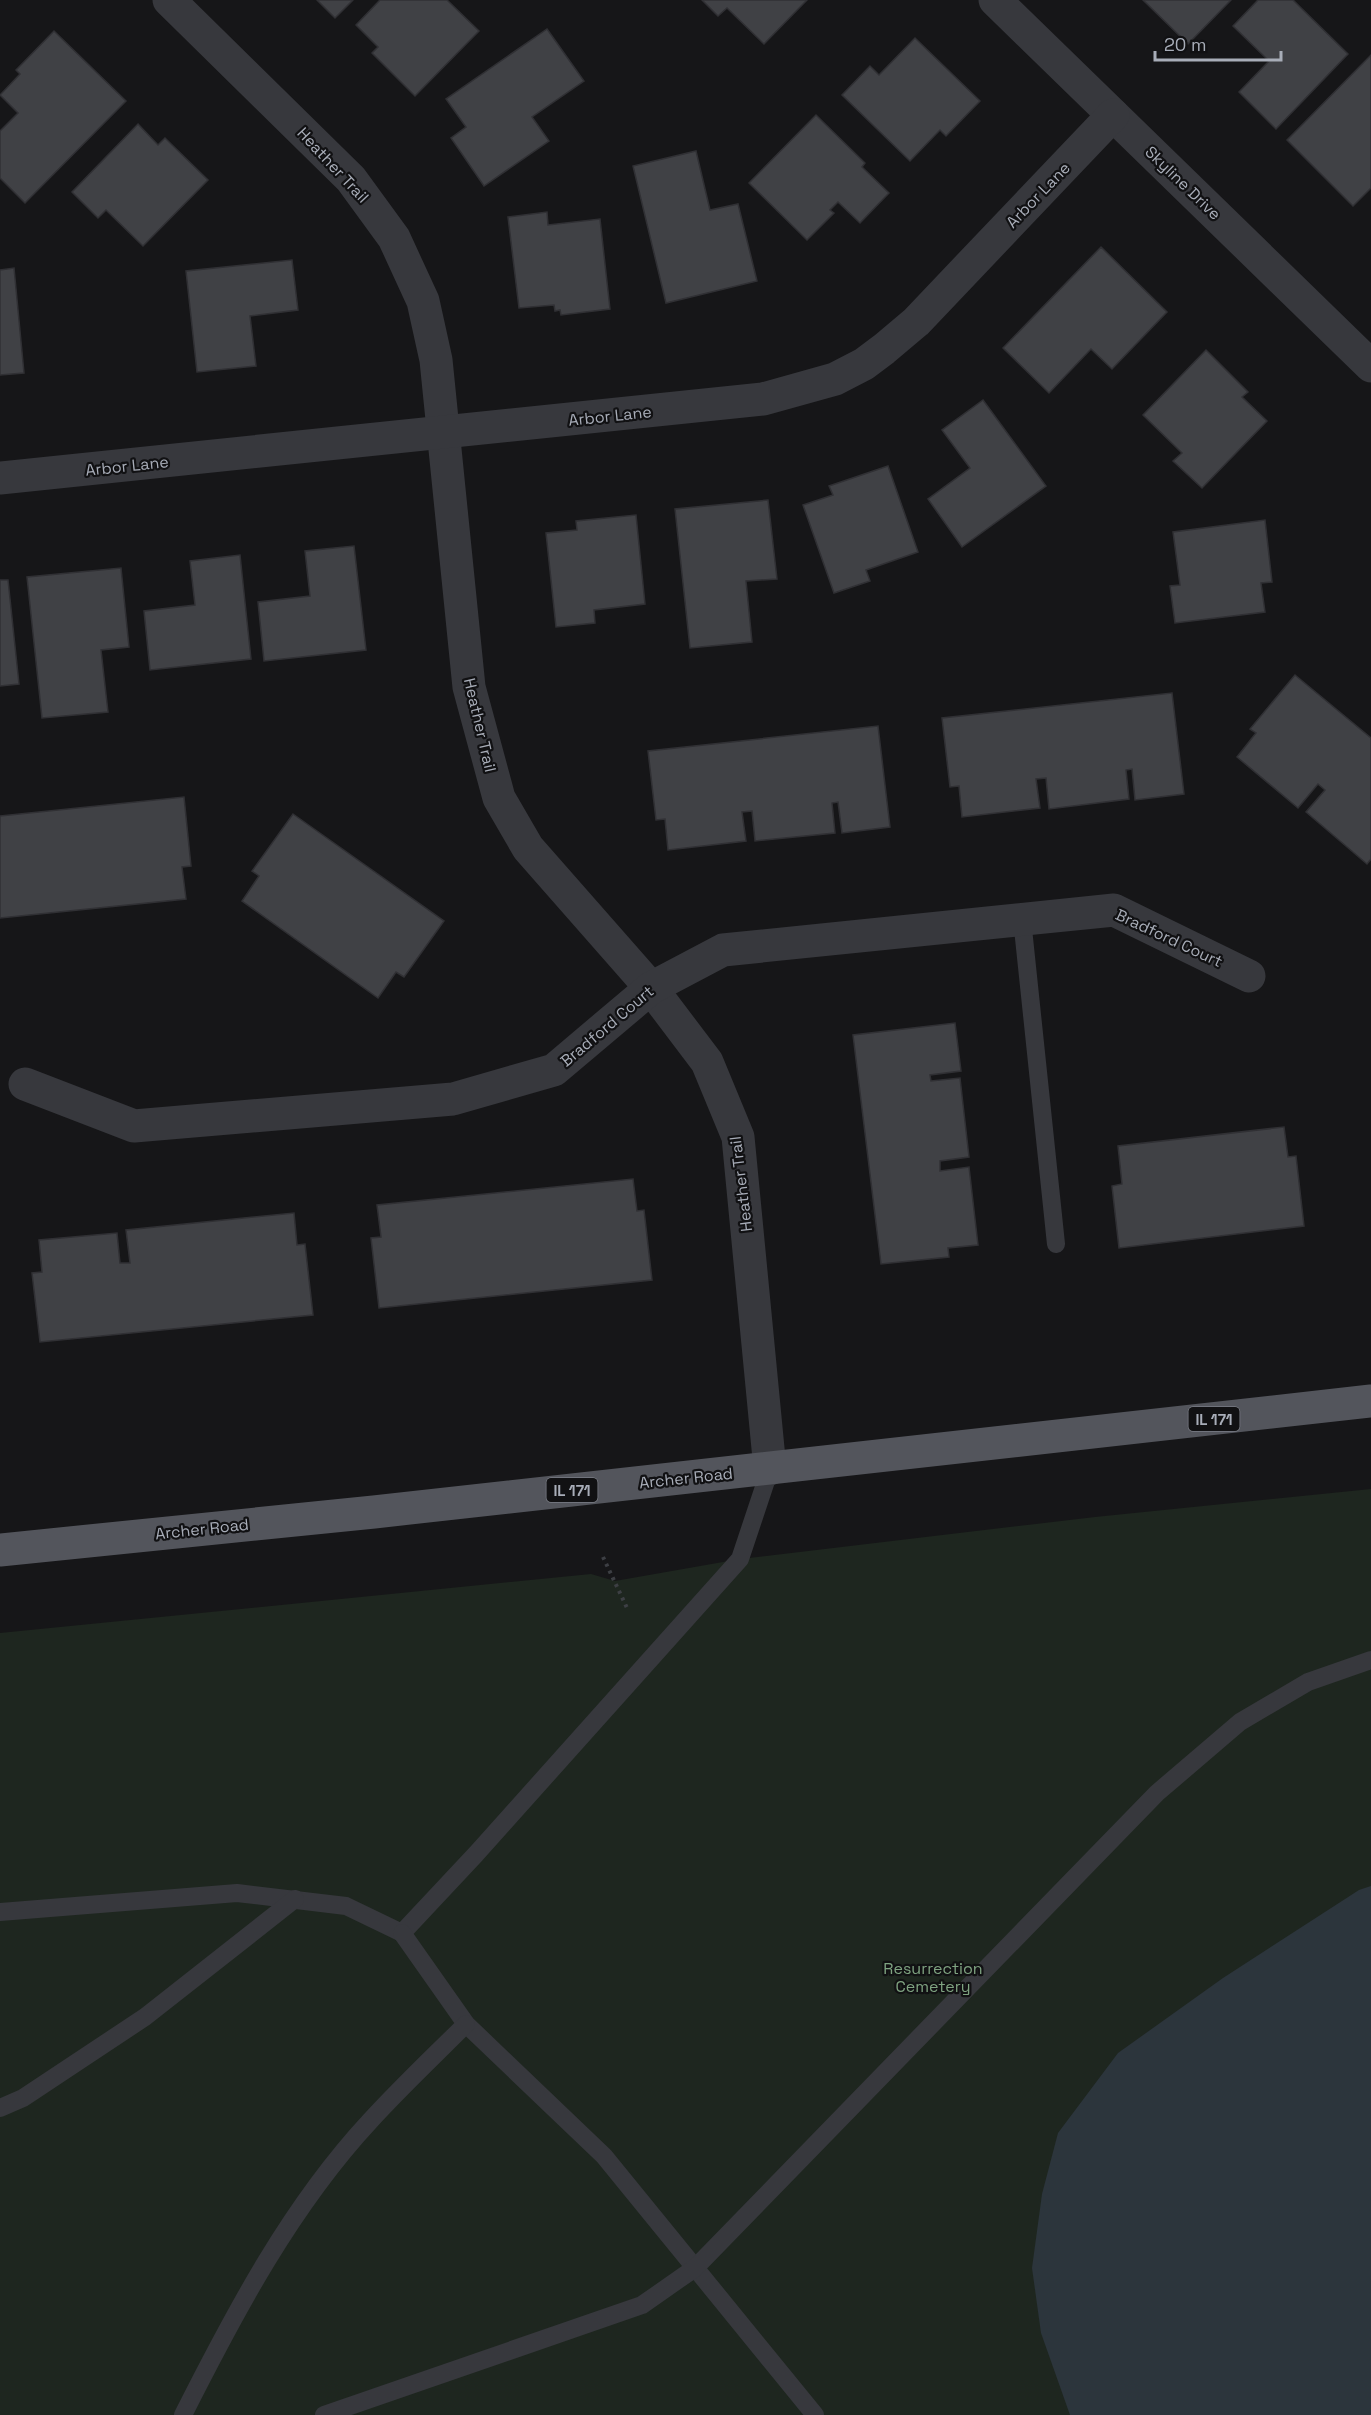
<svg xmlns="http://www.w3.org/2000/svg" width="1371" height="2415" font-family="'Space Grotesk',sans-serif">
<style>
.green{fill:#1e261f}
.water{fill:#2c353c}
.building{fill:#404145;stroke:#303034;stroke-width:1.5}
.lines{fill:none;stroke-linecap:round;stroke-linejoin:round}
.path{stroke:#3d3f44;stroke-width:4;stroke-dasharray:3 4.5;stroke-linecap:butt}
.service{stroke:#37383d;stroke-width:18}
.minor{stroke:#37383d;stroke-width:33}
.primary{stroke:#53555c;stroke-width:33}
.labels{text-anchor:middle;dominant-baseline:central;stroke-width:4.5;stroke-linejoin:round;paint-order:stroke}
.shield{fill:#111113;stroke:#7b7e86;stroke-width:1.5}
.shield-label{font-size:15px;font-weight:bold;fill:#a8adb8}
.street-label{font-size:16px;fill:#a8adb8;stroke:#111113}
.park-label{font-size:16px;fill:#7fa381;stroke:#111113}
</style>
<rect width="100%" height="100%" fill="#161618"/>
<polygon class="green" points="1371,1489 1371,2415 0,2415 0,1633 591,1574 615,1581 740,1559 1095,1517"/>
<polygon class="water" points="1371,1886 1371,2415 1070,2415 1041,2333 1032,2268 1042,2194 1058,2133 1118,2053 1223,1978 1359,1890"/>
<g class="building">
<polygon points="317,0 353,0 335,18"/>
<polygon points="380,0 447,0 479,31 415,96 372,53 378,47 356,25"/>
<polygon points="702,0 807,0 764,44 727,8 718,16"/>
<polygon points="1143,0 1231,0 1188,44"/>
<polygon points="1258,0 1293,0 1348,54 1276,129 1239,92 1269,61 1233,26"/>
<polygon points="547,29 584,81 532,117 549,141 484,186 451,138 466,127 446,99"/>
<polygon points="54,31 126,101 25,203 0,178 0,131 18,113 0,95 20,74 16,70"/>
<polygon points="915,38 980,101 946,136 940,130 910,161 842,95 870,66 879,75"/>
<polygon points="1371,55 1371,188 1353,206 1287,140"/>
<polygon points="816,115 865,163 862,167 889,193 860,223 838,202 830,210 834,213 807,240 749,183"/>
<polygon points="138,124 158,145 165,138 208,180 143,246 106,210 98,218 72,192"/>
<polygon points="696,151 710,210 738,204 757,281 666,303 633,166"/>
<polygon points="547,212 548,225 600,219 610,309 561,315 560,310 555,311 554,305 519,308 508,217"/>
<polygon points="1101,247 1167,312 1112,369 1091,349 1049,393 1003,348"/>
<polygon points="292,260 298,310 250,316 256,366 197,372 186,271"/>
<polygon points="14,268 24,373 0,375 0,270"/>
<polygon points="1206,350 1248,392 1242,397 1267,421 1202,488 1173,461 1182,453 1143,415"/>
<polygon points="983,400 1046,486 962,547 928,499 970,468 942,430"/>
<polygon points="888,466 918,552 866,570 870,581 834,593 803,505 833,495 829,486"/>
<polygon points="768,500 777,579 746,581 752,642 690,648 675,509"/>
<polygon points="636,515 645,604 594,610 595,623 556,627 546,533 577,530 576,521"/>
<polygon points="1265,520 1272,582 1261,583 1265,612 1175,623 1170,586 1180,585 1173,532"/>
<polygon points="354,546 366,650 264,661 258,602 310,596 305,551"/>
<polygon points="240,555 251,659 150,670 144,611 195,605 190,561"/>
<polygon points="121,568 129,647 101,650 108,712 42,718 27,577"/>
<polygon points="0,580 8,580 19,684 0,686"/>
<polygon points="1295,675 1371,738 1371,859 1367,864 1306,812 1325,790 1318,784 1298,808 1237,757 1256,733 1250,729"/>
<polygon points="1172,693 1184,794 1135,800 1132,769 1126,770 1129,799 1049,809 1046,778 1036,779 1040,808 962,817 959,786 950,787 942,718"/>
<polygon points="878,726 890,827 842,833 838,802 832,803 835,833 755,841 752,811 742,812 746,841 668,850 665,819 656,820 648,751"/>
<polygon points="184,797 191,866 182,867 186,899 0,918 0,816"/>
<polygon points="293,814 444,921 404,977 396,972 378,998 242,901 259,876 252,871"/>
<polygon points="955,1023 961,1071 930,1075 931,1081 960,1078 969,1157 940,1161 940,1171 969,1167 978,1245 948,1248 949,1257 881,1264 853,1035"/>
<polygon points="1284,1127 1288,1157 1296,1156 1304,1226 1119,1248 1112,1186 1122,1184 1118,1146"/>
<polygon points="633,1179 637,1211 644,1210 652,1280 379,1308 371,1238 381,1237 377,1205"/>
<polygon points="294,1213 297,1245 305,1244 313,1315 40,1342 32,1273 42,1272 39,1240 117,1233 120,1263 130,1263 126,1230"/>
</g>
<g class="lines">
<polyline class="path" points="603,1557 627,1608"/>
<g class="service">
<polyline points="1022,919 1056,1244"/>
<polyline points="0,1912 237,1893 346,1906 402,1933 476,1854 740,1559 770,1469"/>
<polyline points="402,1933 466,2024 604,2156 815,2415"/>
<polyline points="0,2108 23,2098 145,2017 295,1899"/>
<path d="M183 2415C235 2312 291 2206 370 2121 401 2087 434 2056 466 2024"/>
<polyline points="324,2415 642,2305 695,2268 1157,1793 1240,1722 1308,1682 1371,1660"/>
</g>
<g class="minor">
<polyline points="169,0 351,179 394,238 423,301 436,360 469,687 499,798 528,848 651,988 707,1062 738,1137 770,1469"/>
<polyline points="995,0 1371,366"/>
<polyline points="0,478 763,399 835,379 864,364 884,349 916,322 1113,115"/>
<polyline points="25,1084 134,1126 453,1099 554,1070 651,988 723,950 1114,910 1249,976"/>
</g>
<polyline class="primary" points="0,1550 374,1512 1371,1401"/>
</g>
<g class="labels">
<g class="shield">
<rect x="1188.5" y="1407" width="51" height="24" rx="4.5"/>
<rect x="546.5" y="1478" width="51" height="24" rx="4.5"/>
</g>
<g class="shield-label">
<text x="1214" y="1419">IL 171</text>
<text x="572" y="1490">IL 171</text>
</g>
<g class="street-label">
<text transform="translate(333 165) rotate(47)">Heather Trail</text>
<text transform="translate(1183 183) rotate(44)">Skyline Drive</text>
<text transform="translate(1038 195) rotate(-46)">Arbor Lane</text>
<text transform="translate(610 416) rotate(-6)">Arbor Lane</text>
<text transform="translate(127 466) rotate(-6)">Arbor Lane</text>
<text transform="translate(480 725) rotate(77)">Heather Trail</text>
<text transform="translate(1169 938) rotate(25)">Bradford Court</text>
<text transform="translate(607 1026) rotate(-40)">Bradford Court</text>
<text transform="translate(741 1184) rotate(-97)">Heather Trail</text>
<text transform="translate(686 1478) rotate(-6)">Archer Road</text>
<text transform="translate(202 1529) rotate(-6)">Archer Road</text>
</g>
<g class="park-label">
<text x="933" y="1968">Resurrection<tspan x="933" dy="18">Cemetery</tspan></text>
</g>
</g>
<path d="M1155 51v9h126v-9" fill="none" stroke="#a8adb8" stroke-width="3"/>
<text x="1164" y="51" font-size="18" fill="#a8adb8" stroke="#111113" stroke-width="4.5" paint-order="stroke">20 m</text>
</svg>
